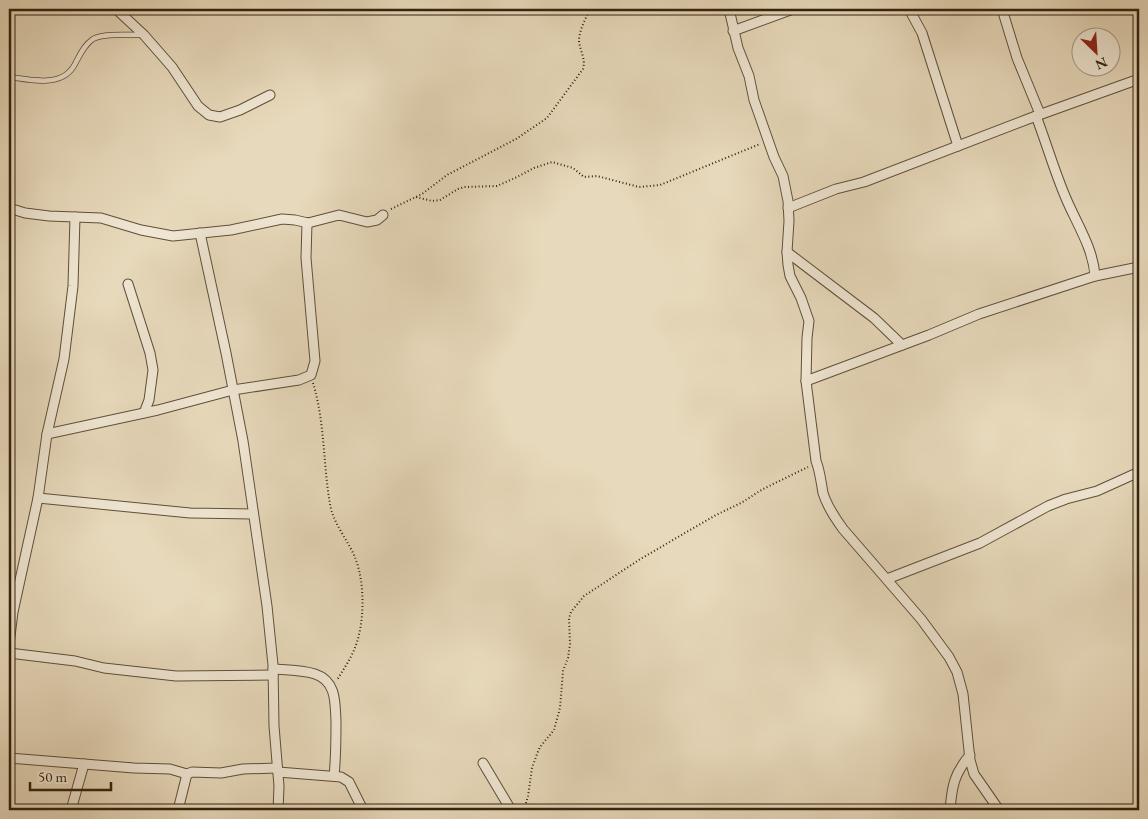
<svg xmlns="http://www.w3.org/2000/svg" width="1148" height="819" font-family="'EB Garamond',serif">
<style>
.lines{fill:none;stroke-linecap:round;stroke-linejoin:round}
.lane-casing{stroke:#5f5039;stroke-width:6}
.street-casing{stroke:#5f5039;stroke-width:11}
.path{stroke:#32230e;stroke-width:2;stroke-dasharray:1 2.5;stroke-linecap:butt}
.lane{stroke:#efe6d3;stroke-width:4.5}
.street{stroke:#efe6d3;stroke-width:9}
</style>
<rect width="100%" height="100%" fill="#e7d9bb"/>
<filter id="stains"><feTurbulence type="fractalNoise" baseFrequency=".004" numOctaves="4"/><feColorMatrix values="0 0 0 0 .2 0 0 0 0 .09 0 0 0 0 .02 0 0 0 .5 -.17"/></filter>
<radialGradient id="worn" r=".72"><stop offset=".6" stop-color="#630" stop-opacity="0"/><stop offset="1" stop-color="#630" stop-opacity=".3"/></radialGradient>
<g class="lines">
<g class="lane-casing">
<path id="lane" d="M9 77C31 80 63 88 75 64 80 55 84 45 93 39 103 33 130 35 143 35"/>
</g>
<g class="street-casing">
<g id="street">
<polyline points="116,9 144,35 172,67 198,106 209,115 220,117 240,110 270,95"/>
<path d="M729 9 738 48 749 76 754 100 774 157 783 176 788 201 789 221 787 252 788 265 790 276 801 298 809 321 807 338 806 381 816 461C820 471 821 482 823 493 827 506 835 518 843 529L921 619 949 657 957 672 963 694 970 760 974 774 999 810"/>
<polyline points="909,9 922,33 958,146"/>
<polyline points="1002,9 1017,58 1040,114"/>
<polyline points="733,31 793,9"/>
<path d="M1036 116C1046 142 1054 170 1065 196 1076 223 1093 247 1095 276"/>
<polyline points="9,208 25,213 49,216 101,218 141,230 173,236 231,230 282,219 295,220 308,223 339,215 367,222 377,220 383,215"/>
<polyline points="788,208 836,189 864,182 1036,116 1139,79"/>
<polyline points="200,233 226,353 243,441 267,606 273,665 274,726 279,786 278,810"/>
<polyline points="787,252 874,318 902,345"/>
<polyline points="128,284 150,353 153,370 149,400 144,413"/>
<polyline points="806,381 929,335 979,314 1095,276 1139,267"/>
<polyline points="47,434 158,410 233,390 299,380 311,375 315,361 306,258 307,223"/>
<polyline points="38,498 190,513 253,514"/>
<polyline points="887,579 980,543 1048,506 1066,499 1097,491 1139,472"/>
<polyline points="9,644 13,612 38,498 47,434 64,359 73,286 75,217"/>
<polyline points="9,653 75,661 104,668 176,676 273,675"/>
<path d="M273 669C286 670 302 670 315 674 337 681 335 704 336 722 336 740 336 757 334 776"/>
<polyline points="9,758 134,768 170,769 187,774"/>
<polyline points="483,763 511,810"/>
<polyline points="278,772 341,777 349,782 363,810"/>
<polyline points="71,810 84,764"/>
<polyline points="178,810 187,774 192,772 221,773 243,769 277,768"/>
<path d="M950 810C952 786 954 774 970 755"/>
</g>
</g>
<g class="path">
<polyline points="416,197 432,201 440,200 458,189 465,187 497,186 517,177 534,168 552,162 573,168 584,177 597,176 639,187 660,185 760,144"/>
<path d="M391 209 422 194 447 175 516 139 547 118 583 69C586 59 580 51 579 41 579 30 586 18 590 9"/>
<path d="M313 383C325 422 323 464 330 504 333 524 349 541 356 560 365 585 365 625 354 650 350 660 343 670 337 680"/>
<polyline points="524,810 528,796 532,768 537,754 540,747 554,730 560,708 563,671 568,658 570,644 569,618 571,612 584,596 642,558 716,515 741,503 763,489 808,467"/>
</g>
<use href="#lane" class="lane"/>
<use href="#street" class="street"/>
</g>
<rect width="1148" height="819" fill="none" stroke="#e7d9bb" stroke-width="30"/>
<rect x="10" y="10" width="1128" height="799" fill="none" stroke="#32230e" stroke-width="2.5"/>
<rect x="15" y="15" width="1118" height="789" fill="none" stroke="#32230e"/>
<g transform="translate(1096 52) rotate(155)"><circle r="24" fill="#efe6d3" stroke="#a39884"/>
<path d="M0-4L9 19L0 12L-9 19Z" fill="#8f2418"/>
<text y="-8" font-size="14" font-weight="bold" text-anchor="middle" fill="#32230e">N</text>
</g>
<path d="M30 782v8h81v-8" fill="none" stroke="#32230e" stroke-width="2.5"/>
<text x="38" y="782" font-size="15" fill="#32230e" stroke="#efe6d3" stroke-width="4" paint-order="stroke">50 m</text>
<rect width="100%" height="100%" filter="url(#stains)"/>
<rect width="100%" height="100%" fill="url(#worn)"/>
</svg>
